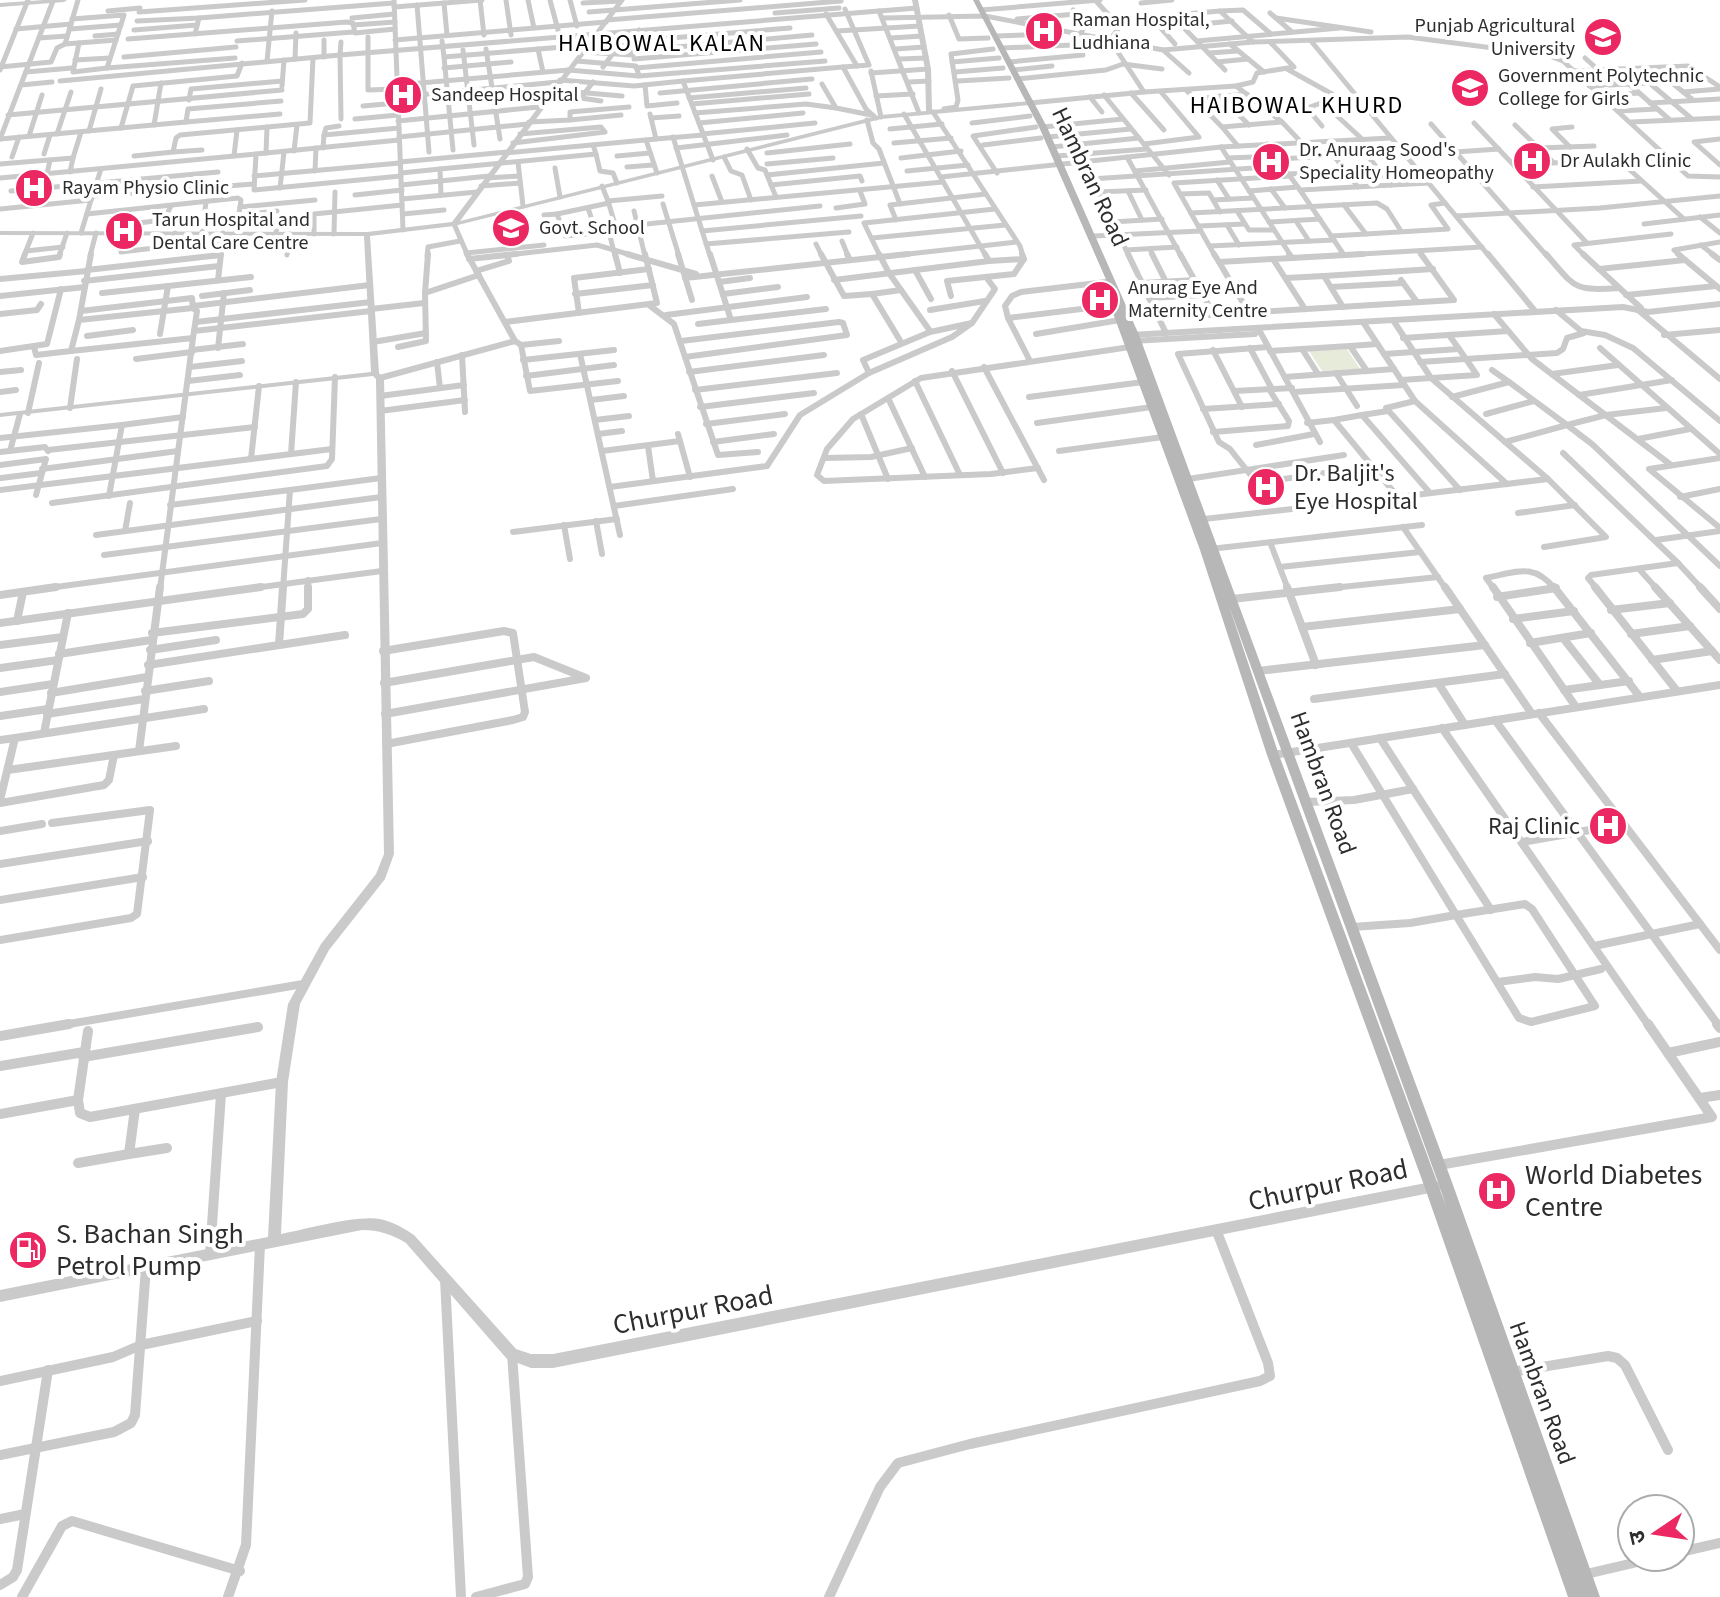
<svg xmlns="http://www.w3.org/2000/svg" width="1720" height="1597" font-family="'Source Sans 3','Noto Sans Devanagari',sans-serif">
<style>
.green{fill:#e7ebda}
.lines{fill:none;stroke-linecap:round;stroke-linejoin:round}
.minor-far3{stroke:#cacaca;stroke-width:5}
.minor-far2{stroke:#cacaca;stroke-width:6}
.minor-far1{stroke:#cacaca;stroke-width:8}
.minor{stroke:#cacaca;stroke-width:10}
.tertiary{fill:#cacaca;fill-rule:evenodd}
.secondary{fill:#b7b7b7;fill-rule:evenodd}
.labels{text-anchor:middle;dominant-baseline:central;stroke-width:8;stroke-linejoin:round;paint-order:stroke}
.far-poi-label{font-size:20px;fill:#2d2d2d;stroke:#fff;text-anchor:start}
.far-quarter-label{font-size:24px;letter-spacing:2px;fill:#000;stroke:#fff}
.street-label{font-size:24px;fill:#2d2d2d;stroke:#fff}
.poi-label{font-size:24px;fill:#2d2d2d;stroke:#fff;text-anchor:start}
.near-poi-label{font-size:28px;fill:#2d2d2d;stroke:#fff;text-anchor:start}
.near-street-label{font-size:28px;fill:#2d2d2d;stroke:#fff}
</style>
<rect width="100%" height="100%" fill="#fff"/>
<polygon class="green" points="1347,349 1360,369 1322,371 1309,351"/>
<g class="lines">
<g class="minor-far3">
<polyline points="78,0 65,44 116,40"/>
<polyline points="394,0 403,230"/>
<polyline points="480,0 484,35"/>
<polyline points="506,0 511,35"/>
<polyline points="528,0 534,28"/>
<polyline points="550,0 558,30"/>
<polyline points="570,0 577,26"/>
<polyline points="444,3 447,35"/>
<polyline points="583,3 621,1"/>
<polyline points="1141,3 1172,0"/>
<polyline points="417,5 429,152"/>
<polyline points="394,7 482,0"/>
<polyline points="917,8 879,11 919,113"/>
<polyline points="845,9 869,65 843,67 866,109 876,118"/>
<polyline points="981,10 1100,0"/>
<polyline points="1073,10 1085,25 1080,35"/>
<polyline points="108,11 140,8"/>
<polyline points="1220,11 1243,10 1271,34"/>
<polyline points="139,12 305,0"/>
<polyline points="589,12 740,0"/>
<polyline points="775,13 839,8"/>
<polyline points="1270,13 1292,32"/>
<polyline points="826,14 857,66"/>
<polyline points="949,15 959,39 988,38"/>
<polyline points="1151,17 1175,44"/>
<polyline points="352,18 394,14"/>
<polyline points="883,18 985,16 1163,50 1253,42 1408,37 1547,55 1563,61 1688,176 1720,177"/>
<polyline points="1276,18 1371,32"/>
<polyline points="72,19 124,15 107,68 235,58"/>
<polyline points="1017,19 1076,14"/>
<polyline points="607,20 841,1"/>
<polyline points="1114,20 1220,11 1253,42"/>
<polyline points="137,21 199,18"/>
<polyline points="353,25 395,22"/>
<polyline points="16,29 71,24"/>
<polyline points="70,29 121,25"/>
<polyline points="134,30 197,25"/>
<polyline points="639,30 647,40 790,28"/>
<polyline points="837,31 920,26"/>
<polyline points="195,34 199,18 394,3"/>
<polyline points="95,36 118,34"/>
<polyline points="996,36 1055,34"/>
<polyline points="368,37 368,90 397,89"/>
<polyline points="39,38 67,36"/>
<polyline points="891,38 922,36"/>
<polyline points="128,39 347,22 353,23 355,33 395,29"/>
<polyline points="324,40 324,57"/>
<polyline points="395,40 606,22"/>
<polyline points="237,41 353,32"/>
<polyline points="442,41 444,57 563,47"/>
<polyline points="1197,41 1340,28"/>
<polyline points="1311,41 1489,256"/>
<polyline points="79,43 73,72 107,68"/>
<polyline points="562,43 563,47 588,44"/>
<polyline points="590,43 628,46 632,54"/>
<polyline points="1230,44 1264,72"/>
<polyline points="1002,48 1096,44"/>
<polyline points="486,49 500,139"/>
<polyline points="538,49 543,72"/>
<polyline points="896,49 924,47"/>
<polyline points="463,50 474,145"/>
<polyline points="1163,50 1189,73"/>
<polyline points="631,51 812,35"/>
<polyline points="583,52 633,55"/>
<polyline points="1209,53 1238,51"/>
<polyline points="124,57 236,47"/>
<polyline points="444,57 453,150"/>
<polyline points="1585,58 1615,85"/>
<polyline points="295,59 296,33"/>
<polyline points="634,59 816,44"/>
<polyline points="900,59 926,58"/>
<polyline points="75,60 110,58"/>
<polyline points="267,61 272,11"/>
<polyline points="952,62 999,58"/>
<polyline points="1009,62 1083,55"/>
<polyline points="1217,62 1248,59"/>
<polyline points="0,67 51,62 57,48 65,44"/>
<polyline points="603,67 619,45"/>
<polyline points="444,68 511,62"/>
<polyline points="636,68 821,52"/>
<polyline points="1654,68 1693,100"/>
<polyline points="1287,69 1332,94 1323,98 1321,103 1307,108 1322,126"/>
<polyline points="1633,69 1692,119"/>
<polyline points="0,70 28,0"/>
<polyline points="568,70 639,76 636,66 577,61"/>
<polyline points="1013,70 1052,66"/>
<polyline points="1225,70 1182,26 1232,21"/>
<polyline points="871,71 881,117"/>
<polyline points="1573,71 1688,66 1720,87"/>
<polyline points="26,72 72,68"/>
<polyline points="955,72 1003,68"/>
<polyline points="871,73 928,69"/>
<polyline points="639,76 825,61"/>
<polyline points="1664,76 1701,75"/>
<polyline points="1017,79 1106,70 1123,64 1162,69"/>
<polyline points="560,80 634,86 683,81"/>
<polyline points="60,81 340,55 341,42"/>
<polyline points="958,81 1009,78"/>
<polyline points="593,82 581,98 601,101"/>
<polyline points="909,82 929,81"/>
<polyline points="822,84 836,108 871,115"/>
<polyline points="1629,84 1670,120"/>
<polyline points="21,85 52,82"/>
<polyline points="397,85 569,70"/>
<polyline points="645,85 647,106 677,103"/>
<polyline points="282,86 284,60"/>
<polyline points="1236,86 1253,82 1257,73 1294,67 1271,43"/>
<polyline points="1589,86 1671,82"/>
<polyline points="552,90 622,96"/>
<polyline points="1186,90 1222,127 1282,122"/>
<polyline points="1144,92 1236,86 1282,122 1301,142"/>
<polyline points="1683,92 1720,89"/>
<polyline points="660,93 812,79"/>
<polyline points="1131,93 1164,130"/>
<polyline points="1104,95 1169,175"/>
<polyline points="876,96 913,94"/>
<polyline points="1220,96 1249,125"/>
<polyline points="1600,96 1639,93"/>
<polyline points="397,97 558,82"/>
<polyline points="1090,97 1102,112"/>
<polyline points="689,98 806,88"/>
<polyline points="1194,99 1247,94"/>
<polyline points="189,100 191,89 282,81"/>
<polyline points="1322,102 1362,139"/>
<polyline points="1030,103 1144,92 1110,40 1118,29 1117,24 1095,0"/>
<polyline points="1650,103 1720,99"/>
<polyline points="692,104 809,94"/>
<polyline points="363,106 397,103"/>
<polyline points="944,109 956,107 958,100 951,54 993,49"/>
<polyline points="1619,111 1657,109"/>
<polyline points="695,113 806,104 836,108"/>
<polyline points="280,114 186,122 188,109 281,101"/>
<polyline points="650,114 651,118 679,116"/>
<polyline points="904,114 986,256"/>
<polyline points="8,115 282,90"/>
<polyline points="651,118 656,139 703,135"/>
<polyline points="341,119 340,55 879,11"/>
<polyline points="355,119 398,115"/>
<polyline points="570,120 621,115"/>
<polyline points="867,120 873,143 879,149 900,204"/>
<polyline points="398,121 539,107"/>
<polyline points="529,122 570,120 570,112 629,107"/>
<polyline points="1631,122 1720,118"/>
<polyline points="699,123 803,113"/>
<polyline points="972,123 1030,116"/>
<polyline points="1474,123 1587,243"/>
<polyline points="1431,124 1547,256"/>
<polyline points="154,125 161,83"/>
<polyline points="1515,125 1553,162"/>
<polyline points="1043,127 1123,119"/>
<polyline points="1222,127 1238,146"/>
<polyline points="121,128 133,86 237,76 242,63"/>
<polyline points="890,129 942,124"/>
<polyline points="89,131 101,89"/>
<polyline points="57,134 71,92"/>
<polyline points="702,134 815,123"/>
<polyline points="324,135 326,128 339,126"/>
<polyline points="29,136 42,95"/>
<polyline points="399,137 528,124"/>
<polyline points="673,137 694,205"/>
<polyline points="1048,137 1131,129"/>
<polyline points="0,139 186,122"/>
<polyline points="0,139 53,1"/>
<polyline points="1720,139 1694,142 1720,165"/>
<polyline points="399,140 256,154 254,190 401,176"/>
<polyline points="646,140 657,173"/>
<polyline points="513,143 605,132 601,127 520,134"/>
<polyline points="894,143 951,138"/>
<polyline points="1144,144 1199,137 1161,92"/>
<polyline points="1267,144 1300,190 1429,183"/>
<polyline points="983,145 1041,138"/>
<polyline points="1052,147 1139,138"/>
<polyline points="1221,147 1291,256"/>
<polyline points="1570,147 1552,129 1572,127"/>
<polyline points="323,148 324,135 399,128"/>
<polyline points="676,148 787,135"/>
<polyline points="1539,148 1594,146"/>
<polyline points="747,149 758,168 765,170 776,197"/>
<polyline points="294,151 297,125"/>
<polyline points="173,152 202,150"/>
<polyline points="1455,152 1499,149"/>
<polyline points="266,153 267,127"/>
<polyline points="506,153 656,139"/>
<polyline points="767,153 850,144"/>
<polyline points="44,154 50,135"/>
<polyline points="596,154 600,171 613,173 617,183"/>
<polyline points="1366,154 1391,185"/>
<polyline points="134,156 173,152 176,138 180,135 310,123 313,58"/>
<polyline points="234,156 237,130"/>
<polyline points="617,156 650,153"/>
<polyline points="1057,156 1147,149"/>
<polyline points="1334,156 1358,187"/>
<polyline points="12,157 19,137"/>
<polyline points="724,157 731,171 742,175 751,200"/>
<polyline points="1127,157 1181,256"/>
<polyline points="73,158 81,132"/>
<polyline points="901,158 961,151"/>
<polyline points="1228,158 1276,156"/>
<polyline points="1278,159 1402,152"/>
<polyline points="50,160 44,188 218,172"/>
<polyline points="713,160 683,81 843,67"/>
<polyline points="1619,160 1684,219"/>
<polyline points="1083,161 1129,256"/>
<polyline points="400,162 507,152"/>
<polyline points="518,162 523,206"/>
<polyline points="0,164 73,158 70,172"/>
<polyline points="767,164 833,158"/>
<polyline points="1514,165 1668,157"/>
<polyline points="627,167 653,165"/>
<polyline points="555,168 560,197"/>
<polyline points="315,171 316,148"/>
<polyline points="907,171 968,165"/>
<polyline points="1135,171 1230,162"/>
<polyline points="401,173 440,169"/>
<polyline points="997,173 973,136 1036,127"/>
<polyline points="1289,174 1345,171"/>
<polyline points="767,175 884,163"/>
<polyline points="254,176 400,163"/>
<polyline points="712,176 722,202"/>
<polyline points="941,177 1221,147 1390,138"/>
<polyline points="0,178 256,154"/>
<polyline points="487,178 519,176"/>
<polyline points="1091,179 1283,166"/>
<polyline points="1217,180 1229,199"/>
<polyline points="401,185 489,176"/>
<polyline points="771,185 860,176 862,181"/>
<polyline points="481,186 520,183"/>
<polyline points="602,186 608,201 662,196"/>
<polyline points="1533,187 1641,181"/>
<polyline points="280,188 284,152"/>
<polyline points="1271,189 1285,208"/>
<polyline points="1300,190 1344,255"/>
<polyline points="11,191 44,188"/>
<polyline points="1128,191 1142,220"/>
<polyline points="1249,191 1298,187"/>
<polyline points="1098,192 1146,190"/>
<polyline points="986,194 1020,246 1023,256"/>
<polyline points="1180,194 1209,193 1220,212"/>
<polyline points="355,195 402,190"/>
<polyline points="441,195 440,169 596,154 593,145"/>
<polyline points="92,196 254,184"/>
<polyline points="402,199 477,192"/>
<polyline points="1213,200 1253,198"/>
<polyline points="663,204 679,256"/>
<polyline points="1344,205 1366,234 1448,229 1431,205 1445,203"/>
<polyline points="588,208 596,232"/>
<polyline points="836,208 865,204 860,191"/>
<polyline points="0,209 91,200 101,169"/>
<polyline points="634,211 645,256"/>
<polyline points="1237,211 1249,230 1274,230"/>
<polyline points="1191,213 1377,203 1387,209 1401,231"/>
<polyline points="87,214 238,198 241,200 240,207"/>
<polyline points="403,214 444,210"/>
<polyline points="557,214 609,203"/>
<polyline points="239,215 277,211"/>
<polyline points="544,215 557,214 565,236 617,231 608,201"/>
<polyline points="1456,216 1600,208 1720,196"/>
<polyline points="1700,217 1720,233"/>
<polyline points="896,220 890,205 986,194 933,112"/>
<polyline points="1296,221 1309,241"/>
<polyline points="1112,222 1162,219"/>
<polyline points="1269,222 1320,219"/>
<polyline points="454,224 468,256"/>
<polyline points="1644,224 1720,215"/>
<polyline points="121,225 164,220 171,206"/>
<polyline points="1227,225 1239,245"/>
<polyline points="1199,226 1244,224"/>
<polyline points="618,227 820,206"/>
<polyline points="702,231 861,216"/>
<polyline points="609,232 615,256"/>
<polyline points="81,233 91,200"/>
<polyline points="202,233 206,202"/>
<polyline points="236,233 240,207 315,200"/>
<polyline points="276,233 278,220"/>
<polyline points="123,234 121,252 171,246 175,233"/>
<polyline points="314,234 314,214 402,205"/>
<polyline points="334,234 335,192"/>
<polyline points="1094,236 1201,231"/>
<polyline points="1331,236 1366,234"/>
<polyline points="872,238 1005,225"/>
<polyline points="842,241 848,256"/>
<polyline points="706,244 849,232"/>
<polyline points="816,244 822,256"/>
<polyline points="1701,245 1715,256"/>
<polyline points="186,246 222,242"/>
<polyline points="1210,246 1334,240"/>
<polyline points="1150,249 1153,256"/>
<polyline points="1126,250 1177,247"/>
<polyline points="26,251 63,247"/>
<polyline points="1419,251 1422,256"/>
<polyline points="466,253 544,245"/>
<polyline points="287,255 290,234"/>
<polyline points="24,256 33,233"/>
<polyline points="59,256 67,233"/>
<polyline points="90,256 96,233"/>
<polyline points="213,256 220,255"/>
<polyline points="221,256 223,233"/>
<polyline points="427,256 428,247 460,241"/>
<polyline points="498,256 597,245 634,256"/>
<polyline points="710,256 694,205 943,182"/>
<polyline points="880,256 864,223 995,209"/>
<polyline points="890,256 1017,242"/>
<polyline points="1215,256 1174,183 1290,176"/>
<polyline points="1327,256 1482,247"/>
<polyline points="1585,256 1574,245 1671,234"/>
<polyline points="1681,256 1674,250 1720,242"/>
</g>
<g class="minor-far2">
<polyline points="25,254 22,262 59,257 60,254"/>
<polyline points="467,254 515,341 521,345 530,391 618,381"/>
<polyline points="615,254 620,273"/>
<polyline points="627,254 696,274"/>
<polyline points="678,254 692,300"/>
<polyline points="821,254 844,296 872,294"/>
<polyline points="847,254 850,260"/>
<polyline points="879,254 889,273 930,331"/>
<polyline points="1022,254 1024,259"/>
<polyline points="1128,254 1166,333"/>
<polyline points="1152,254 1166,282"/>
<polyline points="1180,254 1214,315"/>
<polyline points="1214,254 1219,262"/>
<polyline points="1289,254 1292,258"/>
<polyline points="1488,254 1535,311"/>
<path d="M1546 254C1576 288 1572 291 1619 288"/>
<polyline points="1583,254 1641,308"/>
<polyline points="1678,254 1720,289"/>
<polyline points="1712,254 1720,260"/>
<polyline points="469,259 516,254"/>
<polyline points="1273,259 1305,309"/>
<polyline points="1599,269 1685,260"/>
<polyline points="87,270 220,255"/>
<polyline points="915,270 931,299"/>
<polyline points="476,271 509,261 507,255"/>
<polyline points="1324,276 1433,269"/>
<polyline points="685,278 908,254"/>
<polyline points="1286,278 1324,276 1343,307"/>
<polyline points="0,279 87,271"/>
<polyline points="218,280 221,254"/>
<polyline points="834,280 989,261 985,254"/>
<polyline points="1401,280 1417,302"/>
<polyline points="84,281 219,266"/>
<polyline points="719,282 750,278"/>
<polyline points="1142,283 1195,280"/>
<polyline points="168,286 251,277"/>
<polyline points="1331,287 1403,283"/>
<polyline points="901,290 872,294 901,342"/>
<polyline points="102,293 168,286 160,334"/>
<polyline points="425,293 428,254"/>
<polyline points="575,294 653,285"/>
<polyline points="723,294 778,287"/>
<polyline points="1626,295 1716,286"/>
<polyline points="0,296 85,287"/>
<polyline points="202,296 250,290"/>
<polyline points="951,296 947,281 1014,274 1024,259 989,261"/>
<polyline points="1149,298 1203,295"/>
<polyline points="649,305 674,324 718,455 758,452"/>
<polyline points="193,306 370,285"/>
<polygon points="193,308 197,311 193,338 71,351 79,320"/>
<polyline points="371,309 424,303"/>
<polyline points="930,310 985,301"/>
<polyline points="1556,310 1581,331 1605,335 1633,348 1720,421"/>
<polyline points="1638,310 1720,379"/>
<polyline points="81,311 192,298 193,308"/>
<polyline points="579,313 574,278 649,269"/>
<polyline points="1249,313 1219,262 1363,254"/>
<polyline points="0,314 37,310 41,304"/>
<polyline points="1494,314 1532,359 1671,465"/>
<polyline points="666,315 807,297"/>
<polyline points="1008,318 1005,306 1012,296 1021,292 1106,282"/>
<polyline points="1159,318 1454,300 1421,254"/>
<polyline points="79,320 91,254"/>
<polyline points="731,320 826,309"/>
<polyline points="1393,320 1431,378 1548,479 1398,497"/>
<polyline points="196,322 371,302"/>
<polyline points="505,322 657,303 645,254"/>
<polyline points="1363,322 1415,401 1507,484"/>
<polygon points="972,323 952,337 869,373 863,360 930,332"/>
<polyline points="972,323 995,289 986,277"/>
<polyline points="698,324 731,320 710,254"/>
<polyline points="1258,328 1320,442"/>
<polyline points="194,331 371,311"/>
<polyline points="1036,334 1120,320"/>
<polyline points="1130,335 1623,307 1648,312 1720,304"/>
<polyline points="1664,335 1720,330"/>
<polyline points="87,336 133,330"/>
<polyline points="1403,338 1508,331"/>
<polyline points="681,341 839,322 843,323 847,335 685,357"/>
<polyline points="1132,341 1255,334"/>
<polyline points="373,342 426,333"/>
<polyline points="521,345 559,341"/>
<polyline points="1350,346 1377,344"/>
<polyline points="34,347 36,355 71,351"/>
<polyline points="398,347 426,341 425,293 479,275"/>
<polyline points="218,348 224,293"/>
<polyline points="1250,348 1272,389"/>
<polyline points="1600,348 1720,454"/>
<polyline points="1302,349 1318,374"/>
<polyline points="192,350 243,344"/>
<polyline points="1213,350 1242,407"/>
<polyline points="0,351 47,344 61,289"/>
<polyline points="1270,351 1350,346 1367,371"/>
<polyline points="580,354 620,535"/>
<polyline points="1384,354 1459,349 1449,335"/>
<polyline points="462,355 465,412"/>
<polyline points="136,359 192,352"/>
<polyline points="523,360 614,350"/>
<polyline points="1030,361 1008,318 1114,305"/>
<polyline points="437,362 440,388"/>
<polyline points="1420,362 1557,353 1563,349 1567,338 1584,333"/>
<polyline points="190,367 242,361"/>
<polyline points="984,367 1044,480"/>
<polyline points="952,371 1003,473"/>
<polyline points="0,372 21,370"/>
<polyline points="689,372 824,355"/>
<polyline points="1336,373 1357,406"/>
<polyline points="1552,374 1618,365"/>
<polyline points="526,376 614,365"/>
<polyline points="1285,377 1394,369"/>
<polyline points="380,378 515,341"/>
<polyline points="1401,380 1477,375 1459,349"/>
<polyline points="188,381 240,375"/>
<polyline points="915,381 960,475"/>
<polyline points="695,390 837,373"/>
<polyline points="1235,391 1292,388"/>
<polyline points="0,392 16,390"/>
<polyline points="1294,392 1404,385"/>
<polyline points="1579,395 1672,380"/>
<polyline points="380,396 464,385"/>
<polyline points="1029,397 1143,382"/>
<polyline points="1452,397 1509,382 1492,370"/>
<polyline points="888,398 925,477"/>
<polyline points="591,400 624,396"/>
<polyline points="1415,401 1386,408 1460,490"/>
<polyline points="700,407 814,393"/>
<polyline points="70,408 77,359"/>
<polyline points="1203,409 1279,404"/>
<polyline points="380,411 465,400"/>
<polyline points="28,413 39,363"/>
<polyline points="861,414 888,479"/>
<polyline points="1486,414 1534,401"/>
<polyline points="1362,415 1388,411"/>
<polyline points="595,420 629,416"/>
<polyline points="1334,420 1362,415 1430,493"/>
<polyline points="1037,423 1152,407"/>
<polyline points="1307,423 1334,420 1372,466"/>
<polyline points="706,424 785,414"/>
<polyline points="1567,425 1592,444 1720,566"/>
<polyline points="1567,425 1606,415 1666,408"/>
<polyline points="1213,432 1288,426 1289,421 1269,389"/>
<polyline points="598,434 622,431"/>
<polyline points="678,434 690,477"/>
<polyline points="0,438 122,425"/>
<polyline points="1638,439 1690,429"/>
<polyline points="713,442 774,434"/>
<polyline points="1505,442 1567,425 1509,382"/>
<polyline points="1256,445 1314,434"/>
<polyline points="648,446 653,481"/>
<polyline points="48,450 255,427"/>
<polyline points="10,451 20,414"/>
<polyline points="602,451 680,441"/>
<polyline points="1059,451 1163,437"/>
<polyline points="0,452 45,447 48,451"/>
<polyline points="1563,453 1678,563 1591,575 1588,578 1597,589"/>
<polyline points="291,454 296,382"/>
<polyline points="824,458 871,457 912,448"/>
<polyline points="1720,458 1649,469 1720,528"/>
<polyline points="251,459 259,386"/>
<polyline points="0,465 46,459 36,495"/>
<polyline points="1038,468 991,474 824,481 817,475 827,449 853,419 921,378 1130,347"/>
<polyline points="42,469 178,451"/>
<polyline points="1,478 41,473"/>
<polyline points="1188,479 1344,455"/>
<polyline points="610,487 767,466 800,415 869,373"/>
<polyline points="0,490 332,449"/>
<polyline points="109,496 122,425 183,417"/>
<polyline points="1680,497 1720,489"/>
<polyline points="52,503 327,466 332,459 335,377"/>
<polyline points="170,505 290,490"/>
<polyline points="614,506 733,489"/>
<polyline points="1518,513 1575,505"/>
<polyline points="1204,519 1398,497 1372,466 1257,483 1230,449 1219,442 1178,354 1268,347"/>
<polyline points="596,521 602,554"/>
<polyline points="564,525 570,559"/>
<polyline points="1403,527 1446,589"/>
<polyline points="125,531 130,503"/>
<polyline points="513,532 617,519"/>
<polyline points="96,535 381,497"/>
<polyline points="1656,540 1720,531"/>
<polyline points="1270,542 1288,589"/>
<polyline points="1544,547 1606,537 1548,479"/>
<polyline points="1210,549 1422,525"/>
<polyline points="104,555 381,519"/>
<polyline points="1678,563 1702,589"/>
<polyline points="1280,567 1420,552"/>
<polyline points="1639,569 1657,589"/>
<polyline points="308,580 308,589"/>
<polyline points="41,589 382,543"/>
<polyline points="160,589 193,338"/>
<polyline points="247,589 382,571"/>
<polyline points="283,589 290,490 381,478"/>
<polyline points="1322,589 1438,577"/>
<path d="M1494 589 1486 578C1517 572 1533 562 1555 589"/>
<polyline points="1547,589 1556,588"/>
</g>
<g class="minor-far1">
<polyline points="1287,587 1302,627"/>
<polyline points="1445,587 1532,714"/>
<polyline points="1493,587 1576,707"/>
<polyline points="1554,587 1640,697"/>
<polyline points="1595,587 1677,691"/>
<polyline points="1655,587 1720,660"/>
<polyline points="1700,587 1720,609"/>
<polyline points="0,595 56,587"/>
<polyline points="1497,597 1556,588"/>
<polyline points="1232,599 1340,587"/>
<polyline points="1611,610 1670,603"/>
<polyline points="1513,619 1574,611"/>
<polyline points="17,621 23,592"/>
<polyline points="0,623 261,587"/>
<polyline points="152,633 303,614 308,609 308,587"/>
<polyline points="1631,634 1690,626"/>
<polyline points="1563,638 1600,685"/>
<polyline points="1530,643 1591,633"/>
<polyline points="0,645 63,637"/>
<polyline points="279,645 283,587"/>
<polyline points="150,650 216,640"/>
<polyline points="383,651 504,631 513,633 525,712 523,717 513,720 386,744"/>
<polyline points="59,654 151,640"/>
<polyline points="1652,660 1712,651"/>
<polyline points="148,665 345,635"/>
<polyline points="1316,665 1302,627 1460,609"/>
<polyline points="0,668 58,660"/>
<polyline points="1258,671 1485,645"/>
<polyline points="384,683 534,657 586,678 385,714"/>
<polyline points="1438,683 1465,725"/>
<polyline points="1564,690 1629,681"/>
<polyline points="145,691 209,681"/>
<polyline points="0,692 53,684"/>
<polyline points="51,693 147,677"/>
<polyline points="1314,699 1505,674"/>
<polyline points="1539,713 1720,950"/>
<polyline points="47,714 144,699"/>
<polyline points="0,716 48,709"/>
<polyline points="1495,720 1719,1026"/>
<polyline points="1442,728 1649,1026"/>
<polyline points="44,733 68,613"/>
<polyline points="1380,738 1491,910"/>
<polyline points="0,740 15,738"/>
<polyline points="1351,743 1456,915"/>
<polyline points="139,751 160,587"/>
<polyline points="1273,755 1720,685"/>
<polyline points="8,770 176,746"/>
<polyline points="0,800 15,738 204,709"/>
<polyline points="1306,802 1354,800 1413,789"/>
<polyline points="0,803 104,785 109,780 114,755"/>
<polyline points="0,831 42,824"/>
<polyline points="1522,842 1624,824"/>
<polyline points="0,864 148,841"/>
<polyline points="0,900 143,877"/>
<polygon points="1525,904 1532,909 1595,1006 1531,1022 1519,1018 1456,915"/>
<polyline points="1352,927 1410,923 1456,915"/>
<polyline points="0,940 131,918 137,914 150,810 52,823"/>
<polyline points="1594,946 1700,924"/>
<polyline points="1498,982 1535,977 1558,979 1601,969"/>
<polyline points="57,1026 303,984"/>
</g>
<g class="minor">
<polyline points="1717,1024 1720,1028"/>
<polyline points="0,1036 69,1024"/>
<polyline points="1668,1053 1720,1042"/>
<polyline points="83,1057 258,1027"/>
<polyline points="0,1066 84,1052"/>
<polyline points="1700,1098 1720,1095"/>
<polyline points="78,1100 80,1113 90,1117 282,1082"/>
<polyline points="135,1109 129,1154 167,1148"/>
<polyline points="0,1114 78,1100 88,1031"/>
<polyline points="78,1163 129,1154"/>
<polyline points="1439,1165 1712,1117 1648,1024"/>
<polyline points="210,1254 221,1094"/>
<polyline points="445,1279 461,1597"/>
<polyline points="1512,1372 1608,1356 1617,1358 1625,1365 1668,1450"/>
<polyline points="0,1381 113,1357 141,1345 257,1321"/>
<polyline points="0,1455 114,1432 131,1423 135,1415 146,1267"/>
<polyline points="0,1519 25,1514"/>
<polyline points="1680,1552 1720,1543"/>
<polyline points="1582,1575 1659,1557"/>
<polyline points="0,1585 13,1577 17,1570 48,1370"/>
<polyline points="22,1597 62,1526 72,1521 240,1571"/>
<polyline points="228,1597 246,1545 260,1245"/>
<polyline points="476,1597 525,1584 528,1577 512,1354"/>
<polyline points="829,1597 880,1487 898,1463 970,1444 1260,1381 1270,1376 1268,1363 1217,1232"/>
</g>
<g class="tertiary">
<polygon points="44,0 67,0 64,2 0,7 0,3"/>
<path d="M619 0H625L460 221 881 115 926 111 925 69 912 0H918L931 69 932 110 1030 101 1033 103 1030 105 881 119 454 226 370 236 379 373 384 378 394 854 385 879 329 950 300 1004 288 1082 281 1234C307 1229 356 1215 380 1219 393 1222 404 1228 414 1235L516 1349 531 1354H553L1436 1181 1440 1183 1442 1187 1440 1191 553 1368H531L507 1359 406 1243C391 1234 379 1230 362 1230L0 1302V1290L268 1237 276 1082 288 1004 321 944 376 874 384 854 376 379 373 376 0 417V413L371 372 364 236 0 235V231L367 232 452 222Z"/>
</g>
<path class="secondary" d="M973 0H979L1047 127 1139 335 1453 1185 1600 1597H1568L1425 1188 1267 755 1200 550 1103 286 1108 284 1039 127ZM1229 606 1439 1185 1446 1206 1279 755Z"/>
</g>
<defs>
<g id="hospital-disc" transform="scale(2)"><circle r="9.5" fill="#eb2862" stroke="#fff"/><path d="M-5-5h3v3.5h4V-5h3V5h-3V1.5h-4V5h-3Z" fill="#fff"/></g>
<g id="university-disc" transform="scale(2)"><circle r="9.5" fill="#eb2862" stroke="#fff"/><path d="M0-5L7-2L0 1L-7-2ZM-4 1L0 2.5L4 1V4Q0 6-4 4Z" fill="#fff"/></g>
<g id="school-disc" transform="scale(2)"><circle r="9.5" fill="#eb2862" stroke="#fff"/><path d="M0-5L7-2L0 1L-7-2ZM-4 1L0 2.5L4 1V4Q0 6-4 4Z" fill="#fff"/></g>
<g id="fuel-disc" transform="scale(2)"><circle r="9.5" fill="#eb2862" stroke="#fff"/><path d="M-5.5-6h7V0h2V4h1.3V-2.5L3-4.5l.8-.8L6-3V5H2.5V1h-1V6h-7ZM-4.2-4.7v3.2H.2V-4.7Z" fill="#fff"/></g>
</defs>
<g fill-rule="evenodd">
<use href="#hospital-disc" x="1044" y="31"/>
<use href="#university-disc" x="1603" y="37"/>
<use href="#university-disc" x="1470" y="88"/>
<use href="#hospital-disc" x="403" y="95"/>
<use href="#hospital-disc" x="1532" y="161"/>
<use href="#hospital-disc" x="1271" y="162"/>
<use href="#hospital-disc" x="34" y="188"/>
<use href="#school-disc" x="511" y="228"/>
<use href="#hospital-disc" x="124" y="231"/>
<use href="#hospital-disc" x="1100" y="300"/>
<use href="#hospital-disc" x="1266" y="487"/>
<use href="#hospital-disc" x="1608" y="826"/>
<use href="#hospital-disc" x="1497" y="1191"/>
<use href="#fuel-disc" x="28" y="1250"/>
</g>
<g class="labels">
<g class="far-poi-label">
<text x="1072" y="20">Raman Hospital,<tspan x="1072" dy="23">Ludhiana</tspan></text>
<text x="1575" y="26" text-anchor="end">Punjab Agricultural<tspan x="1575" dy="23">University</tspan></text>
<text x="1498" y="76">Government Polytechnic<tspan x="1498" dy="23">College for Girls</tspan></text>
<text x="431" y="95">Sandeep Hospital</text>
<text x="1299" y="150">Dr. Anuraag Sood's<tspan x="1299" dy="23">Speciality Homeopathy</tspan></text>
<text x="1560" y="161">Dr Aulakh Clinic</text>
<text x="62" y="188">Rayam Physio Clinic</text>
<text x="152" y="220">Tarun Hospital and<tspan x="152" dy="23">Dental Care Centre</tspan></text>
<text x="539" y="228">Govt. School</text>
<text x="1128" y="288">Anurag Eye And<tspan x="1128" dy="23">Maternity Centre</tspan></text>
</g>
<g class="far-quarter-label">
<text x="662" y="43">HAIBOWAL KALAN</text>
<text x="1297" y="105">HAIBOWAL KHURD</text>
</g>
<g class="street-label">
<text transform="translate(1090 177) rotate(65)">Hambran Road</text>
<text transform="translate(1323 783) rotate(70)">Hambran Road</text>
<text transform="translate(1542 1393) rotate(70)">Hambran Road</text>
</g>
<g class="poi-label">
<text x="1294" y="473">Dr. Baljit's<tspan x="1294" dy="28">Eye Hospital</tspan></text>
<text x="1580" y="826" text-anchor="end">Raj Clinic</text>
</g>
<g class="near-poi-label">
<text x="1525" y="1175">World Diabetes<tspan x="1525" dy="32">Centre</tspan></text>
<text x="56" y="1234">S. Bachan Singh<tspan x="56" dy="32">Petrol Pump</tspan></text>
</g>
<g class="near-street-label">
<text transform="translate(1328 1185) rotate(-12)">Churpur Road</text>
<text transform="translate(693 1310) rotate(-11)">Churpur Road</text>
</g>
</g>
<g transform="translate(1656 1533) rotate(257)"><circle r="38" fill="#ffffff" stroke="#ababab" stroke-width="2"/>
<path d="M0-6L14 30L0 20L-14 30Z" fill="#eb2862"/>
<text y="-12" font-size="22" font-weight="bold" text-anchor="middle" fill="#2d2d2d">उ</text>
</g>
</svg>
